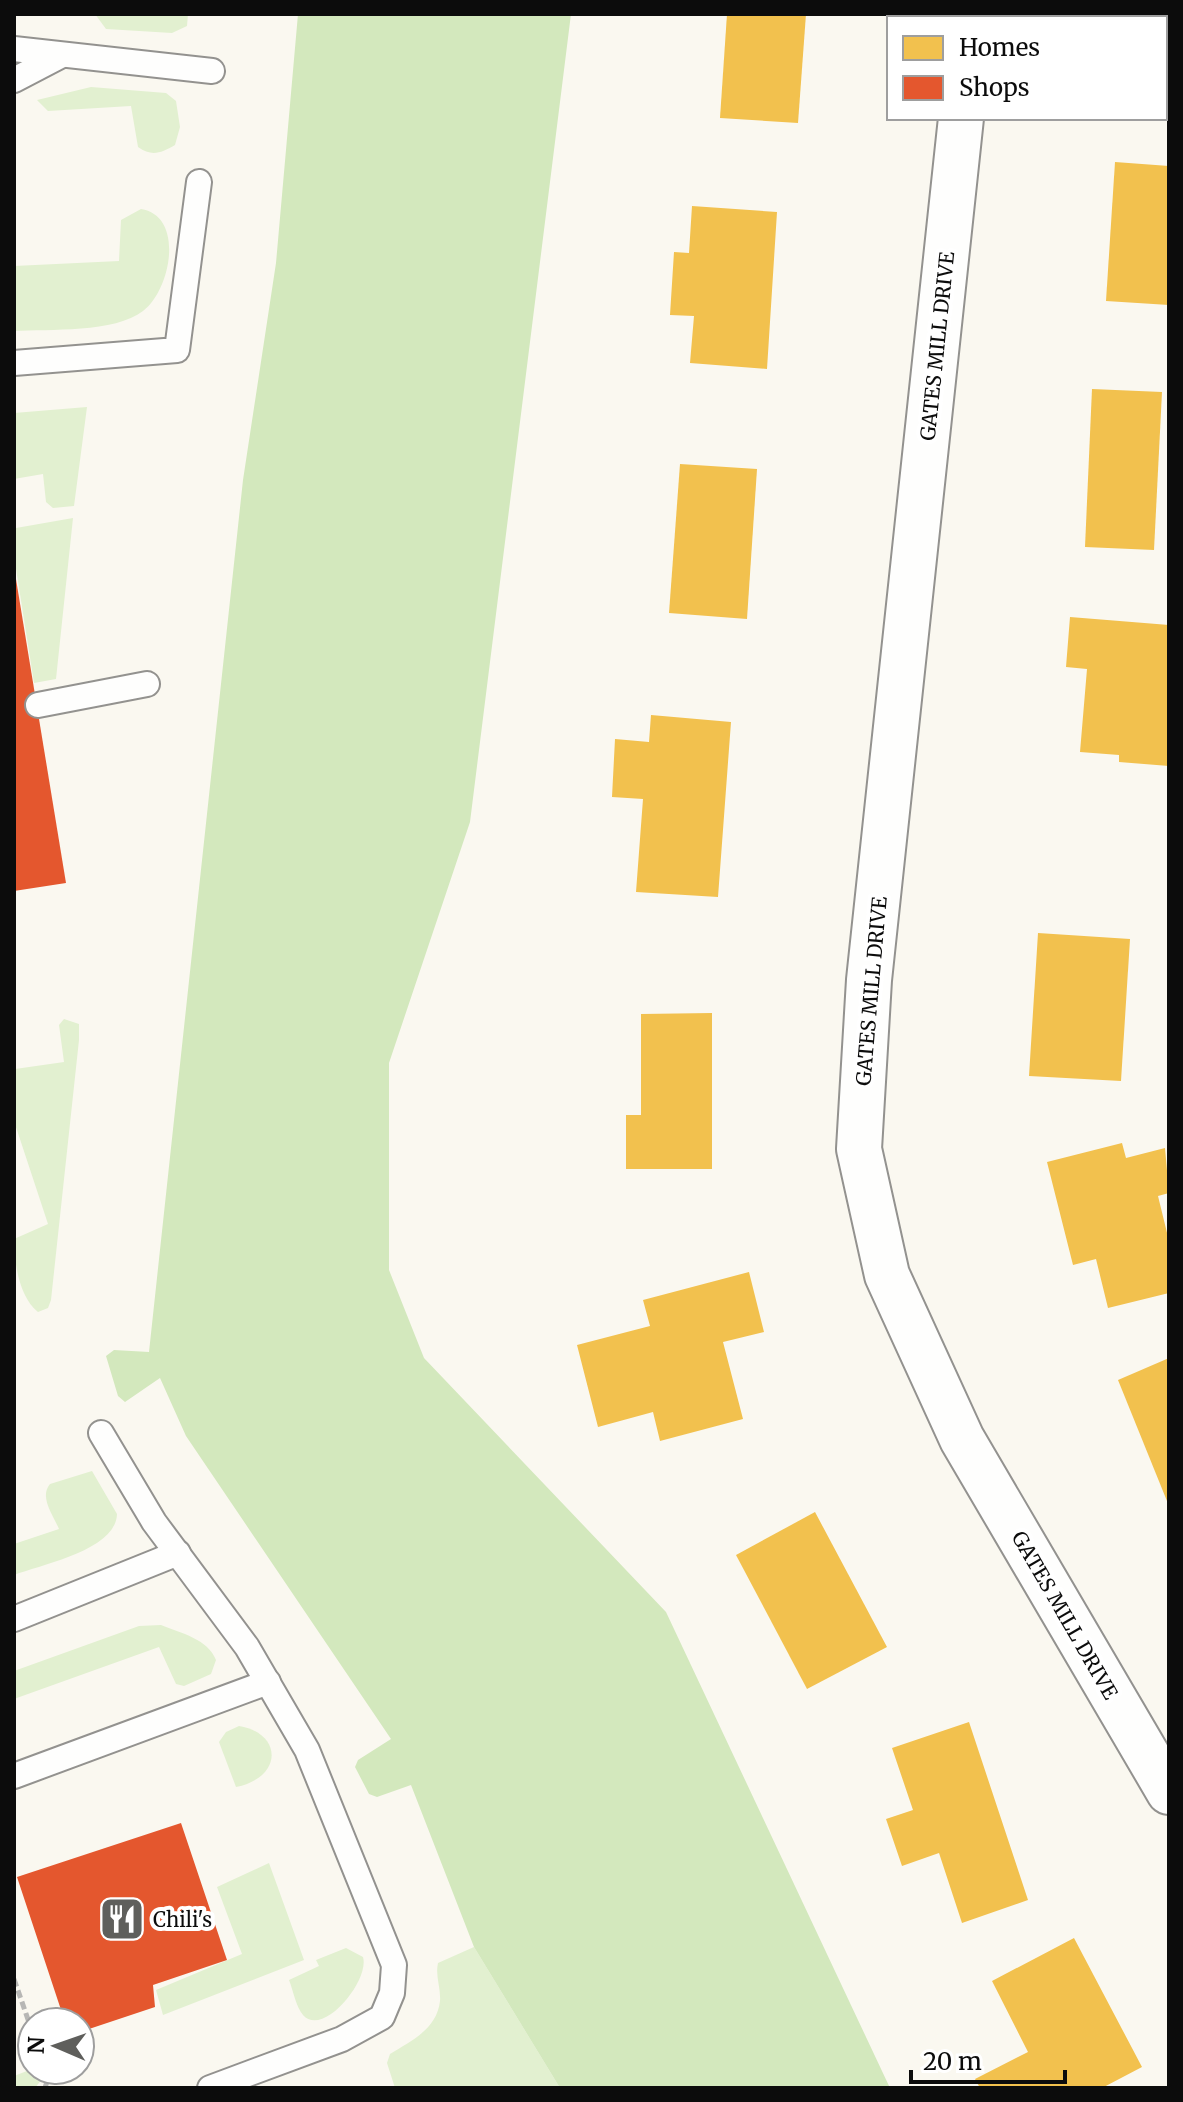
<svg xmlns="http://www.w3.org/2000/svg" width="1183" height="2102" font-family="Merriweather,serif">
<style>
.green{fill:#e2f0d0}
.forest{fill:#d3e8bd}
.homes{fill:#f2c14e}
.shops{fill:#e4572e}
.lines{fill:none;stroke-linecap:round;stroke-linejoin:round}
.service-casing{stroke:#93928f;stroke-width:28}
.minor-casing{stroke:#93928f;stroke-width:48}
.path{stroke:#b7b7b5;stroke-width:5;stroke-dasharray:8 4;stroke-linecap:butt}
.service{stroke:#fefefd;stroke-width:24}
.minor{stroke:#fefefd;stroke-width:44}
.labels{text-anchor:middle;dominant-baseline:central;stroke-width:8;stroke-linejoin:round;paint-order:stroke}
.street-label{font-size:20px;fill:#0c0c0c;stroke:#fff}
.poi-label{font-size:20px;fill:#0c0c0c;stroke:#fff;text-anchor:start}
</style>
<rect width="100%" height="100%" fill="#faf8f0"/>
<g class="green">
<polygon points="95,14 188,14 187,26 172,33 106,29"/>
<path d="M91 87 166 93 176 101 180 127 175 145C161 153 152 157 138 147L131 106 48 111 37 100Z"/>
<path d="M141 209C185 216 171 290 143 311 115 333 49 329 14 331V266L119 261 121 220Z"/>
<polygon points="87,407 74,506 53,508 46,502 43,474 14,479 14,413"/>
<polygon points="14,517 16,528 73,518 56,679 34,683 14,556"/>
<path d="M64 1019 79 1024V1040L51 1300 48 1308 38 1312C19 1297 14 1262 14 1239L48 1224 14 1121V1066L15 1069 64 1062 59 1025Z"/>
<path d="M92 1471 117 1514C116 1550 43 1564 14 1575V1544L59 1529C53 1515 39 1497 50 1484Z"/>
<path d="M161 1625C181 1633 208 1639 216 1660L211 1674 184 1686 176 1684 159 1647 14 1699V1671L139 1626Z"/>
<path d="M239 1726C282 1733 284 1777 236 1787L219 1742 226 1732Z"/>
<polygon points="269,1863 304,1960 163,2015 156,1990 242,1954 217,1887"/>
<path d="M474 1947 560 2088H395L387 2063 390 2054C411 2041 437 2029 440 2001 441 1988 435 1976 438 1963Z"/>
<path d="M346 1948 363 1957C370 1980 323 2038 303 2015 296 2007 293 1990 289 1980L319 1966 316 1960Z"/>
<polygon points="32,2069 39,2070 42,2079 35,2088 14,2088 14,2076"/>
</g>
<polygon class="forest" points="298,14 571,14 470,822 389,1063 389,1270 424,1358 666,1612 890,2088 560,2088 474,1947 411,1785 377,1797 369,1794 355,1767 358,1760 391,1739 186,1436 160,1378 125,1402 118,1396 106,1356 114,1350 149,1352 243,480 276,263"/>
<g class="homes">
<polygon points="727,14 806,14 798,123 720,118"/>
<polygon points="1129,14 1169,14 1169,61 1165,61 1165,18 1129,18"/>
<polygon points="1115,162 1169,166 1169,305 1106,301"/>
<polygon points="692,206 777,212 767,369 690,363 694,316 670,315 674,252 689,253"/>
<polygon points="1092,389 1162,392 1154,550 1085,547"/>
<polygon points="680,464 757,469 747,619 669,613"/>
<polygon points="1070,617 1169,625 1169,766 1119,762 1119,755 1080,752 1087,669 1066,667"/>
<polygon points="651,715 731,722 718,897 636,892 643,799 612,797 615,739 649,742"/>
<polygon points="1038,933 1130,939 1121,1081 1029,1076"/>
<polygon points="712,1013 712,1169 626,1169 626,1115 641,1115 641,1014"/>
<polygon points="1122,1143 1126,1158 1165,1148 1169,1193 1158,1196 1169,1241 1169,1293 1108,1308 1096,1259 1073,1265 1047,1162"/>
<polygon points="749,1272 764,1332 723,1342 743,1419 660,1441 653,1412 598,1427 577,1345 650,1326 643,1300"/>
<polygon points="1169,1358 1169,1506 1118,1380"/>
<polygon points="815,1512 887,1647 807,1689 736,1555"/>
<polygon points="969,1722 1028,1900 962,1923 939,1853 902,1866 886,1819 913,1810 892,1748"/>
<polygon points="1074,1938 1142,2067 1102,2088 980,2088 975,2079 1028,2052 992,1981"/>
</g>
<g class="shops">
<polygon points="14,567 66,883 14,891"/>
<polygon points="181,1823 227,1960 153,1985 155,2007 80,2032 80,2022 65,2022 17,1877"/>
</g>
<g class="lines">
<g class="service-casing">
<g id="service">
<polyline points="14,49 212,71"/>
<polyline points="14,80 60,56"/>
<polyline points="14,363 177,350 199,182"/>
<polyline points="38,705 147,684"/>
<polyline points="101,1433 154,1522 247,1647 307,1750 394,1965 392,1993 382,2017 342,2039 210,2088"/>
<polyline points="14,1619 178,1553"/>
<polyline points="14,1776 268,1682"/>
</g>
</g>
<g class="minor-casing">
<g id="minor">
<polyline points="971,18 972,14"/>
<polyline points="961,118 869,980 859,1149 887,1275 962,1439 1169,1792"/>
</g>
</g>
<g class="path">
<polyline points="14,1979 32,2031"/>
<polyline points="45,2088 48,2078 46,2070"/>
</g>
<use href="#service" class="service"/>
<use href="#minor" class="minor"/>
</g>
<defs>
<g id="restaurant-square" transform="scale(2.3)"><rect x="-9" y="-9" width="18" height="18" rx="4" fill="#5f5f5c" stroke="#fff"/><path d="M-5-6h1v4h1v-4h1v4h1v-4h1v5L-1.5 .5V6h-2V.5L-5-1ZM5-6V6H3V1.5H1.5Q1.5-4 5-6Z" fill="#fff"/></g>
</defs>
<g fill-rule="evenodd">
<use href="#restaurant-square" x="122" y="1919"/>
</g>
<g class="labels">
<g class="street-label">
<text transform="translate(937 346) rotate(-84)">GATES MILL DRIVE</text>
<text transform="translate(871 991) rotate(-85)">GATES MILL DRIVE</text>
<text transform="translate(1065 1615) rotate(60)">GATES MILL DRIVE</text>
</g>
<g class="poi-label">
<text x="153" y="1919">Chili's</text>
</g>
</g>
<rect width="1183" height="2102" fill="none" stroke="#0c0c0c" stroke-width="32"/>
<rect x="887" y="16" width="280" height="104" fill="#ffffff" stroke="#9e9e9e" stroke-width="2"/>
<rect x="903" y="36" width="40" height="24" fill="#f2c14e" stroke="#9e9e9e" stroke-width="2"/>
<text x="959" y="56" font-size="24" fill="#0c0c0c">Homes</text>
<rect x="903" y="76" width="40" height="24" fill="#e4572e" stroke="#9e9e9e" stroke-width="2"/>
<text x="959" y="96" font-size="24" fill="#0c0c0c">Shops</text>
<g transform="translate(56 2046) rotate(272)"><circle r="38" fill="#ffffff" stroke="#9e9e9e" stroke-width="2"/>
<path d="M0-6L14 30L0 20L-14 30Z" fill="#5f5f5c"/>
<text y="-12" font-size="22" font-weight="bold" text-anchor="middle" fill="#0c0c0c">N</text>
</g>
<path d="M911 2070v12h154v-12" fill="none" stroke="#0c0c0c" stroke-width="4"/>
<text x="923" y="2070" font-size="24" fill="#0c0c0c" stroke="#ffffff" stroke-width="6" paint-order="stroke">20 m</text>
</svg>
